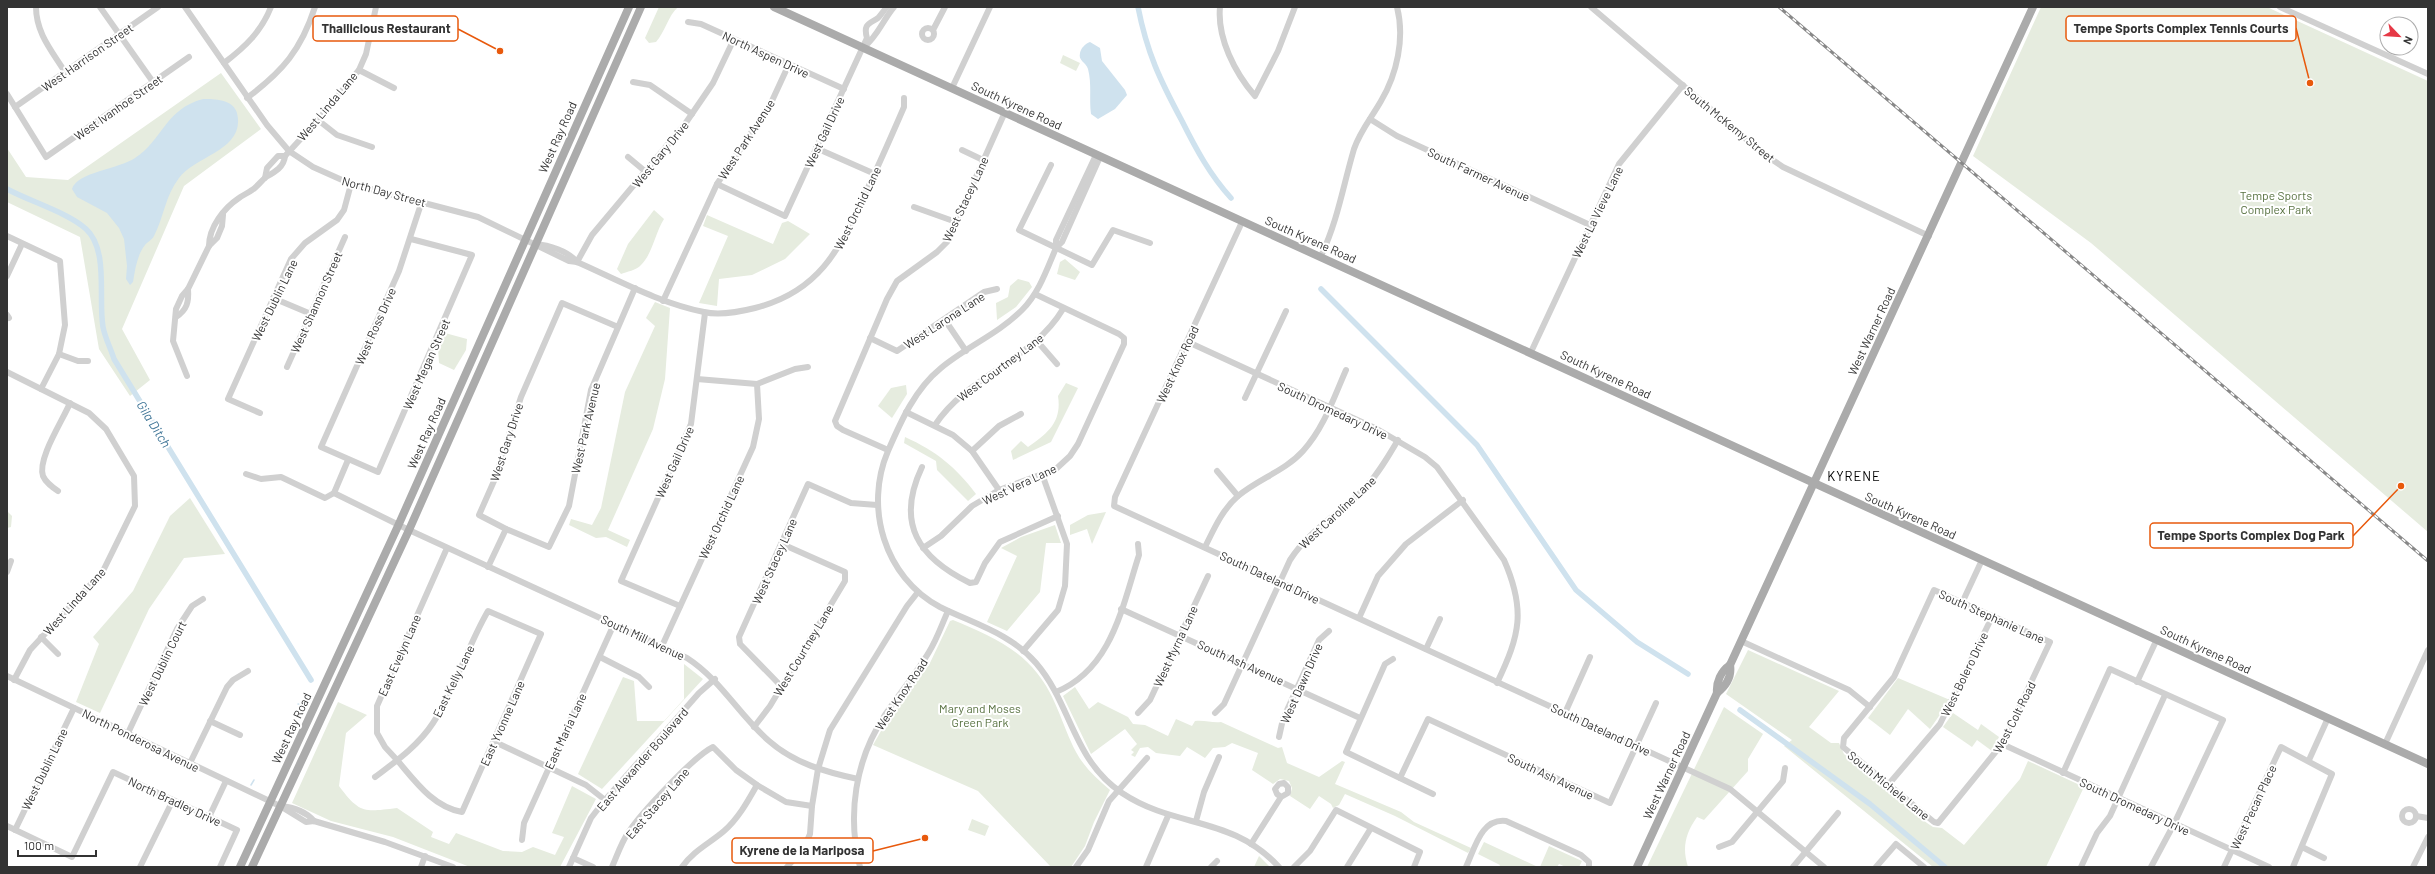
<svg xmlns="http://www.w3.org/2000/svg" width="2435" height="874" font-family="Barlow,sans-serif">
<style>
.green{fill:#e6ecdf}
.water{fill:#cfe2ee}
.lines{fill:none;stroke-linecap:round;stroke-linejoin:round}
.stream{stroke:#cfe2ee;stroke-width:1.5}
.canal{stroke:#cfe2ee;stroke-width:5.5}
.minor{stroke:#d0d0d0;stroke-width:6}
.major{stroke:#ababab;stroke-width:8}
.rail-casing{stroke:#888;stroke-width:3}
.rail{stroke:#fff;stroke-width:1.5;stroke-dasharray:4.5;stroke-linecap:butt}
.labels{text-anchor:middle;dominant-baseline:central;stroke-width:4;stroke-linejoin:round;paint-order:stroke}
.street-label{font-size:12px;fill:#333;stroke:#fff}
.park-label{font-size:12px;fill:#56703f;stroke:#fff}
.water-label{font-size:13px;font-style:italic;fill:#3f7597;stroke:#fff}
.neighbourhood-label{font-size:13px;letter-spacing:1px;fill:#000;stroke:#fff}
.leader{fill:none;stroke:#e8590c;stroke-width:1.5}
.callout-dot{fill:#e8590c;stroke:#fff;stroke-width:1.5}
.callout{fill:#fff;stroke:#e8590c;stroke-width:1.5}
.callout-label{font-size:13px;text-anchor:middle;font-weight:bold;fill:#333}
</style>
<rect width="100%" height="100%" fill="#fff"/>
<g class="green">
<path d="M659 7H678C668 16 665 32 656 42L649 43 645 38Z"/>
<polygon points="2041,7 2267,7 2428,81 2428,532 2091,243 1973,156"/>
<polygon points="1063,55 1080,63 1076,71 1060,63"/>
<polygon points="221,73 261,129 184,186 122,329 150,380 130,396 99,349 80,237 7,202 7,148 26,177 68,180"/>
<path d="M654 210 664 219C655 233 653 253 641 265 637 270 626 272 621 274L617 269 628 244Z"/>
<polygon points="707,215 773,244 782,223 788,221 810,234 785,259 752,275 719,279 717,306 699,303 728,236 703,226"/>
<polygon points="1065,259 1080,272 1075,280 1057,274 1060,262"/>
<polygon points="1018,279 1029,282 1032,287 1016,307 997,320 996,303 1008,297 1010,286"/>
<polygon points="655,302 670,308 665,379 653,429 608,530 630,540 627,547 606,537 596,538 569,525 571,519 592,525 601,508 625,392 655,326 646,318"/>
<polygon points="445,333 467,339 466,350 454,370 439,363 438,347"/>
<path d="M1066 383 1078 388 1051 442 1013 460 1011 451 1021 441 1028 447C1048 433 1062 422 1058 396Z"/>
<polygon points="906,385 907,394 892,418 878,406 891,388"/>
<path d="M905 437C936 451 956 467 976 494L968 501 937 470 936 461 904 443Z"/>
<polygon points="190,498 225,554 184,558 149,609 100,713 76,702 99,644 93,637 133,591 170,516"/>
<polygon points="7,511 12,516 11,527 7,528"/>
<polygon points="1106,512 1092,544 1087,529 1070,535 1070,525 1088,515"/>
<polygon points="1055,525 1061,543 1046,543 1040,592 1007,631 987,622 1017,556 1001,548 1021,537"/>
<path d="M953 620C984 633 1016 646 1037 673 1056 696 1062 725 1076 752 1084 767 1097 779 1110 790L1094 822 1085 846 1071 867H1051L978 791 873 745 889 717 929 665 950 621Z"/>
<polygon points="1748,650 1839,691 1809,727 1831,743 1839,743 1844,754 1927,823 1933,827 1942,828 1964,845 2020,779 2028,761 2084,787 2046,867 1933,867 1784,746 1792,740 1726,694"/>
<polygon points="684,664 703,679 602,789 578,774 623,677 634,681 637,721 664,721 684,699"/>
<polygon points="1898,678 1950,700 1930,729 1908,709 1890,735 1868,718"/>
<path d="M1075 687 1089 709 1098 702 1128 717 1133 724 1145 725 1168 736 1176 719 1192 726 1195 721C1205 720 1212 723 1221 722L1278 748 1282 747 1287 763 1319 777 1342 761 1345 762 1335 784 1401 812 1414 822 1471 848 1468 853 1395 816 1345 794 1339 805 1333 808 1331 804 1319 796 1310 809 1290 796 1292 788 1289 781 1280 779 1273 784 1252 770 1258 753 1232 743 1225 747 1213 748 1205 758 1187 747 1180 756 1156 753 1148 747 1140 748 1135 757 1131 755 1134 752 1131 750 1137 744 1125 729 1091 754 1063 696Z"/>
<path d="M338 702 367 715 346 733 339 786C360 814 364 812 397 808L433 832 431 837 449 844 456 833 503 851 522 852 533 847 555 855 564 837 552 833 572 786 596 799 560 867H470L393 837 331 821 292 803Z"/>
<path d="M1724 707 1763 734 1748 759V771L1704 820 1697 817C1685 834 1682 848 1688 867H1647Z"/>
<polygon points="1953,713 1978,730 1981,724 1999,737 1992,751 1977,740 1972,747 1943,727"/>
<polygon points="972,819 989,826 985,836 968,830"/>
<polygon points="1484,842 1538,867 1499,867 1500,865 1478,854"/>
<polygon points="1549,846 1582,861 1579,867 1566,867 1559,864 1557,867 1540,867"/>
<polygon points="1259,856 1270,867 1254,867"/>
</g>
<g class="water">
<path d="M1090 42 1100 48 1102 61 1125 90 1127 95 1115 109 1098 119 1091 114C1089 99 1092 84 1088 69 1086 62 1078 61 1080 53 1081 48 1085 44 1090 42Z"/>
<path d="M203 99C214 99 233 99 237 113 246 150 196 155 179 178 165 196 164 217 154 236 152 240 147 242 145 245 137 255 135 270 133 282L130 285 126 279 127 266 124 239 119 228 107 213 77 197 72 189C77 172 119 169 135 158 163 140 165 109 203 99Z"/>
</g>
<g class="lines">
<g class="stream">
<polyline points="298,704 305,707"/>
<polyline points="251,785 254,780"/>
</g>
<g class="canal">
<path d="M1138 7C1147 53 1160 80 1182 121 1196 149 1210 175 1231 198"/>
<path d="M7 189C29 201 69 213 86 229 109 250 98 299 103 327 105 338 111 349 114 359L311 680"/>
<polyline points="1321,289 1477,445 1576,590 1637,642 1688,674"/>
<polyline points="1740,710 1870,804 1945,867"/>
</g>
<g class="minor">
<path d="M36 7C36 33 52 51 65 72"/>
<polyline points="100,7 153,82"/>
<path d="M185 7 267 125 289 151 313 167 351 184 478 217 569 261 577 262C618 280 659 303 704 312 720 316 739 312 755 308 818 292 839 251 864 196 878 167 891 137 904 107V98"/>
<path d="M1220 7C1217 38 1235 73 1255 96L1278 51 1295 7"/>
<polyline points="1591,7 1761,152 1783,167 1929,236"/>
<polyline points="2280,7 2428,74"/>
<polyline points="374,18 411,25 422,21"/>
<polyline points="688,22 701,24 844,89"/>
<circle cx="928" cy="34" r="6"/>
<polyline points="933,30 945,7"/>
<path d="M864 47C877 37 883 20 894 7"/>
<path d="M224 63C245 47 261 32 271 7"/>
<polyline points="359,70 394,88"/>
<polyline points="633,82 650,85 692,114"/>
<polyline points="952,88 990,7"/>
<polyline points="7,94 46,157 189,57"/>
<path d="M247 98C283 71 301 50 315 7"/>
<polyline points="15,107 158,7"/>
<polyline points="1370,119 1397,136 1590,225"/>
<polyline points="318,120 337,135 372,147"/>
<polyline points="816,148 875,174"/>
<polyline points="962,150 983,160"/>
<polyline points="628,157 646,172"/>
<path d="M1100 157 1062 242 1056 248C1047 269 1039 293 1022 310 998 334 966 347 941 368 915 389 901 421 888 451 864 507 884 577 940 607 974 624 1010 633 1036 663 1072 705 1072 759 1122 793 1176 829 1231 815 1279 867"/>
<polyline points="1051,165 1019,230 1092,265 1113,230 1150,243"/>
<polyline points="265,178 267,168 278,156 285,156"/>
<path d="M717 184 785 216 867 38C863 24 869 24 878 18 881 15 884 10 887 7"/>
<polyline points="914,207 956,222"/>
<polyline points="1242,222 1115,497 1114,506 1730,789 1824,867"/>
<polyline points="7,236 60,261 65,325 59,354 41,389"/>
<polyline points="411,239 472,255 378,472 321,447 399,271 422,201"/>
<path d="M535 244C549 245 568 251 577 262"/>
<path d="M209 246C209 227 224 208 239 198 243 195 248 193 252 190 257 187 261 181 266 177 275 172 284 167 285 156L318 120 359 70 366 54 376 7"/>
<polyline points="1056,248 1056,240 1096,155"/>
<path d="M1321 256C1338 220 1343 186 1354 149 1360 131 1372 117 1381 101 1397 74 1405 38 1397 7"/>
<polyline points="577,262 592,235 685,124 713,83 734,39"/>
<polyline points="7,276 22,244"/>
<polyline points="273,298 311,314"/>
<polyline points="663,301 717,184 771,103 789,64"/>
<polyline points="7,315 9,318"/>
<path d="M176 317C187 310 189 302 188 289"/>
<polyline points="945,320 966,351"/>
<polyline points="618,327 562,303 521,397 494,481 479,515 506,529 549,547 569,506 591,390 635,288"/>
<polyline points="870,338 897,351 984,292 997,289"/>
<polyline points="1037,341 1057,364"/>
<path d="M1188 342 1377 429 1425 457 1437 467 1504 560C1526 610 1520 635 1497 683"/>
<polyline points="1531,352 1619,164 1683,85"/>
<polyline points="59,354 78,361 88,361"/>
<polyline points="287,367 345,237"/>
<polyline points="7,372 89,413 106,429 134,476 135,506 103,571 30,650 14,680"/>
<polyline points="187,376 173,341 176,309 182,296 188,289 209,246 217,238 222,226 223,215"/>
<polyline points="697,379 757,384 795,369 808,367"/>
<polyline points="1245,398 1286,311"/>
<polyline points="906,412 953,435 972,451 999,490"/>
<polyline points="260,413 228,399 291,259 305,243 337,220 344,210 351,184"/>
<path d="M935 425C968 375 1032 361 1063 309"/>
<polyline points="888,450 843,430 837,426 835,421 887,299 897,281 937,252 947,242 1005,112"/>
<polyline points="972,451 999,426 1021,414"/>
<path d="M922 467C895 524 919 558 970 583L976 582 985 563 1000 542 1058 516"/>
<polyline points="1217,471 1238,496"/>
<polyline points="246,474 261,479 281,477 325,498 334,493"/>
<path d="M58 491C52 487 46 483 43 476 37 459 63 420 70 403"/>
<path d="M334 493 409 530 687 658C721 680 739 715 769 741 794 763 825 772 858 779"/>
<polyline points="334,493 348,460"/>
<path d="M1205 547C1214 529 1222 510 1238 496 1258 479 1285 471 1303 451 1324 428 1334 397 1346 370"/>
<polyline points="923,548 941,536 972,506 999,490 1056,469 1070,456 1078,444 1124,344 1124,338 1119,334 1035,294"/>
<polyline points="488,567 506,529"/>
<polyline points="7,572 11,561"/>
<polygon points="1934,590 2050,642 2002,744 1938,823 1934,822 1843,747 1844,738 1894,677"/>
<polyline points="1962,603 1982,560"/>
<polyline points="680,606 621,581 691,424 705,313"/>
<polyline points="1121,609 1360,718"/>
<polyline points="1359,618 1378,576 1406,544 1463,500"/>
<polyline points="41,637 58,654"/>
<polyline points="1741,641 1849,690 1870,707"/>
<polyline points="662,646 753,447 759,419 757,384"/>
<polyline points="1426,649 1440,619"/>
<polyline points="1023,651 1058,610 1065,586 1067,544 1042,474"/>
<polyline points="600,657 639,677 649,687"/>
<polyline points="1393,659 1385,664 1346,752 1433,794"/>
<polyline points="7,676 280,806 306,822 314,821 385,842 453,867"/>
<polyline points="2137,682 2157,639"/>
<polyline points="781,686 740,644 739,637 808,484 851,503 877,505"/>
<path d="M1056 692C1112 669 1122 607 1139 555L1138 544"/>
<polyline points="1138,713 1150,700 1208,576"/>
<path d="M1215 713 1224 704 1290 560C1310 529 1340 514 1365 488 1378 474 1388 457 1398 440"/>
<polyline points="1565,713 1590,657"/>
<polyline points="210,721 240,735"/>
<polyline points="754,727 770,706 845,581 845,572 782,544"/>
<polyline points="128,733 177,629 192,606 203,599"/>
<polyline points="1279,737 1283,719 1319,640 1329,631"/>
<polyline points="495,742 586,785 605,800"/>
<polyline points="2002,744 2269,867"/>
<polyline points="2385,744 2428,650"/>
<polyline points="2309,760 2328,718"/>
<polyline points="190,763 227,687 233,680 248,671"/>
<polyline points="2063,773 2110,669 2223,720 2174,824 2151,867"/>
<path d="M375 777C395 762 418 746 433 723 455 689 467 647 488 611L541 634 462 812C433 807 415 781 397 760L385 747 377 733V706L447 548"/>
<polyline points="1400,778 1428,719 1610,803 1656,703"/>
<polyline points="1888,785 1940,724 1992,617"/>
<path d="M281 806C293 807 306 812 314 821"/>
<circle cx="2409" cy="816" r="7"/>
<polyline points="2416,816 2428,818"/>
<polyline points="209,817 226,781"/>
<polyline points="1196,821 1204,792 1219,757"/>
<polyline points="7,826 72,857 113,772 237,830 220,867"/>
<polyline points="15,830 74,708"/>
<polyline points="522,840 524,823 614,624"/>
<polyline points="1251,844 1281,797 1288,793 1288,787 1284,783 1279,784 1275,789 1277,794 1281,797"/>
<polyline points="1719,847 1732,842 1783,781 1785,768"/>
<polyline points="2302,847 2324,858"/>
<polyline points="573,858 593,867"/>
<polyline points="140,867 173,800"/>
<polyline points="421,867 425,856"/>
<polyline points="569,867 591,818 605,800 699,693 715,679"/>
<path d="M612 867C617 856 621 843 628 833 640 814 694 756 713 747L736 770 757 785 786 802 812 806"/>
<path d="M682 867C693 851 710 843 724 831 738 819 748 801 757 785"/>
<polyline points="787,867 804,848 810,834 812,806 818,769 830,730 907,606 918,592"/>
<path d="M860 867C847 815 855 760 885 715 899 694 916 674 929 652 937 639 942 624 948 611"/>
<polyline points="1076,867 1088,850 1109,801 1147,758"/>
<polyline points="1146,867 1168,816"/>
<polyline points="1211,867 1217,861"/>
<polyline points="1294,867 1310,851 1336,810 1420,852 1414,867"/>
<polyline points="1347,867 1371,828"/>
<path d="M1466 867C1475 848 1481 818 1506 821L1581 855 1589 862V867"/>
<polyline points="1793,867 1838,813"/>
<polyline points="1876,867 1896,844 1924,867"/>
<polyline points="2081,867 2097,833 2110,816 2165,695"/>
<polyline points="2224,867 2281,747 2332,774 2293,867"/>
<polyline points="2413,867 2428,837"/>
</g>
<g class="major">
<polyline points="774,7 2428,764"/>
<path d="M1717 693C1716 682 1721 671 1730 665L2033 7"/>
<polyline points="240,867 398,526 629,7"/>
<polyline points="252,867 409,530 641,7"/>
<path d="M1637 867 1717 693C1726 686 1732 677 1730 665"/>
</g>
<g class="rail-casing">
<polyline id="rail" points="1779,7 2428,561"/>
</g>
<use href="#rail" class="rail"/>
</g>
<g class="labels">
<g class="street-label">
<text transform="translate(766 54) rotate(25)">North Aspen Drive</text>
<text transform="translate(87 57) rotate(-35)">West Harrison Street</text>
<text transform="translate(1017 105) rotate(25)">South Kyrene Road</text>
<text transform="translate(327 106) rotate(-50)">West Linda Lane</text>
<text transform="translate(118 107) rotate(-35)">West Ivanhoe Street</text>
<text transform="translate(1730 124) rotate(39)">South McKemy Street</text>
<text transform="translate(824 132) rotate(-65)">West Gail Drive</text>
<text transform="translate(557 137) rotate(-66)">West Ray Road</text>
<text transform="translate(746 139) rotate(-57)">West Park Avenue</text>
<text transform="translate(660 154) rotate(-51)">West Gary Drive</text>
<text transform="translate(1479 174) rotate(25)">South Farmer Avenue</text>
<text transform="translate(384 191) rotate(15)">North Day Street</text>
<text transform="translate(965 199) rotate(-65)">West Stacey Lane</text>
<text transform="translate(857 208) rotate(-64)">West Orchid Lane</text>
<text transform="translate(1597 212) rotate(-64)">West La Vieve Lane</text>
<text transform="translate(1311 239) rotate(24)">South Kyrene Road</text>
<text transform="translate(274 300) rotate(-64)">West Dublin Lane</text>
<text transform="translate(316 302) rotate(-66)">West Shannon Street</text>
<text transform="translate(944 320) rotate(-33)">West Larona Lane</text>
<text transform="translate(375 326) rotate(-66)">West Ross Drive</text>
<text transform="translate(1871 331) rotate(-65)">West Warner Road</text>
<text transform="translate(426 364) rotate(-66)">West Megan Street</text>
<text transform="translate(1177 364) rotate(-65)">West Knox Road</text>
<text transform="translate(1000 367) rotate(-37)">West Courtney Lane</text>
<text transform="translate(1606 374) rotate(25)">South Kyrene Road</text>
<text transform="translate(1333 410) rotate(25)">South Dromedary Drive</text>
<text transform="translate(585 428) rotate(-77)">West Park Avenue</text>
<text transform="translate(426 433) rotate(-66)">West Ray Road</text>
<text transform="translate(506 442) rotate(-72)">West Gary Drive</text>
<text transform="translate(674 462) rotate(-66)">West Gail Drive</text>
<text transform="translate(1019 484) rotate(-25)">West Vera Lane</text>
<text transform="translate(1337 512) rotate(-43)">West Caroline Lane</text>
<text transform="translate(1911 515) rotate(24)">South Kyrene Road</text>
<text transform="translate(721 517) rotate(-65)">West Orchid Lane</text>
<text transform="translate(774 561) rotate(-66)">West Stacey Lane</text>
<text transform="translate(1270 577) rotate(25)">South Dateland Drive</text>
<text transform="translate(74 601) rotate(-48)">West Linda Lane</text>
<text transform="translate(1992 616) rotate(24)">South Stephanie Lane</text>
<text transform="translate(643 637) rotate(25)">South Mill Avenue</text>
<text transform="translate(1175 646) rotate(-65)">West Myrna Lane</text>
<text transform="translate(2206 649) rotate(25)">South Kyrene Road</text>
<text transform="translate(803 650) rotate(-59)">West Courtney Lane</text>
<text transform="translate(399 655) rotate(-66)">East Evelyn Lane</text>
<text transform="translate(1241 662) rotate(24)">South Ash Avenue</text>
<text transform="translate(162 663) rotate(-64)">West Dublin Court</text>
<text transform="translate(1964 674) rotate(-64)">West Bolero Drive</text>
<text transform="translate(453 681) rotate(-64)">East Kelly Lane</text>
<text transform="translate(1301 683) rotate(-66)">West Dawn Drive</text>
<text transform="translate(901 694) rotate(-56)">West Knox Road</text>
<text transform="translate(2014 717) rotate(-63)">West Colt Road</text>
<text transform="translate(502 723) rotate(-66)">East Yvonne Lane</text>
<text transform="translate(291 728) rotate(-65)">West Ray Road</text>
<text transform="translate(1601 729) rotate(25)">South Dateland Drive</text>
<text transform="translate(565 731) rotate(-65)">East Maria Lane</text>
<text transform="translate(141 740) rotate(26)">North Ponderosa Avenue</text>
<text transform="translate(642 759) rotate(-49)">East Alexander Boulevard</text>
<text transform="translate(44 769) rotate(-64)">West Dublin Lane</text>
<text transform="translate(1666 775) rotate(-65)">West Warner Road</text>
<text transform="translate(1551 776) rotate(25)">South Ash Avenue</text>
<text transform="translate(1889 785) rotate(39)">South Michele Lane</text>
<text transform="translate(175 801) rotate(25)">North Bradley Drive</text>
<text transform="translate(657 803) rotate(-49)">East Stacey Lane</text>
<text transform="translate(2135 806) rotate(25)">South Dromedary Drive</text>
<text transform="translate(2253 807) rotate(-65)">West Pecan Place</text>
</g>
<g class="park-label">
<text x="2276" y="195">Tempe Sports<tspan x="2276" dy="14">Complex Park</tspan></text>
<text x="980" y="708">Mary and Moses<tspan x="980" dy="14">Green Park</tspan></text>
</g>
<g class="water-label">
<text transform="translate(154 424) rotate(58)">Gila Ditch</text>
</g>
<g class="neighbourhood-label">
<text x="1854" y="476">KYRENE</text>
</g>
</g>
<path class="leader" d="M2310 83L2296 28M500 51L458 29M2401 486L2353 536M925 838L873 851"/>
<g class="callout-dot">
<circle cx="2310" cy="83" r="4"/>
<circle cx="500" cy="51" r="4"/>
<circle cx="2401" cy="486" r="4"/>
<circle cx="925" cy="838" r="4"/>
</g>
<g class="callout">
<rect x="2066" y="16" width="230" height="25" rx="4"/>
<rect x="313" y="16" width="145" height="25" rx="4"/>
<rect x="2150" y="523" width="203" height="25" rx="4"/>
<rect x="732" y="838" width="141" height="25" rx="4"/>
</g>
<g class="callout-label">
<text x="2181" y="33">Tempe Sports Complex Tennis Courts</text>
<text x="386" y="33">Thailicious Restaurant</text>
<text x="2251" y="540">Tempe Sports Complex Dog Park</text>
<text x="802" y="855">Kyrene de la Mariposa</text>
</g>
<rect width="2435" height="874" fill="none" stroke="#333333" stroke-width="16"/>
<g transform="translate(2399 36) rotate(115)"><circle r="19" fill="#ffffff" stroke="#adadad"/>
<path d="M0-3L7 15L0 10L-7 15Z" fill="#e63946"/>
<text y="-6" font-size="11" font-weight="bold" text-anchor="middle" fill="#333333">N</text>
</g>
<path d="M18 850v6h78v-6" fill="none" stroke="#333333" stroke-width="2"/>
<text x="24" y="850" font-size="12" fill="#333333" stroke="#ffffff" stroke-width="3" paint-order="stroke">100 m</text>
</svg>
